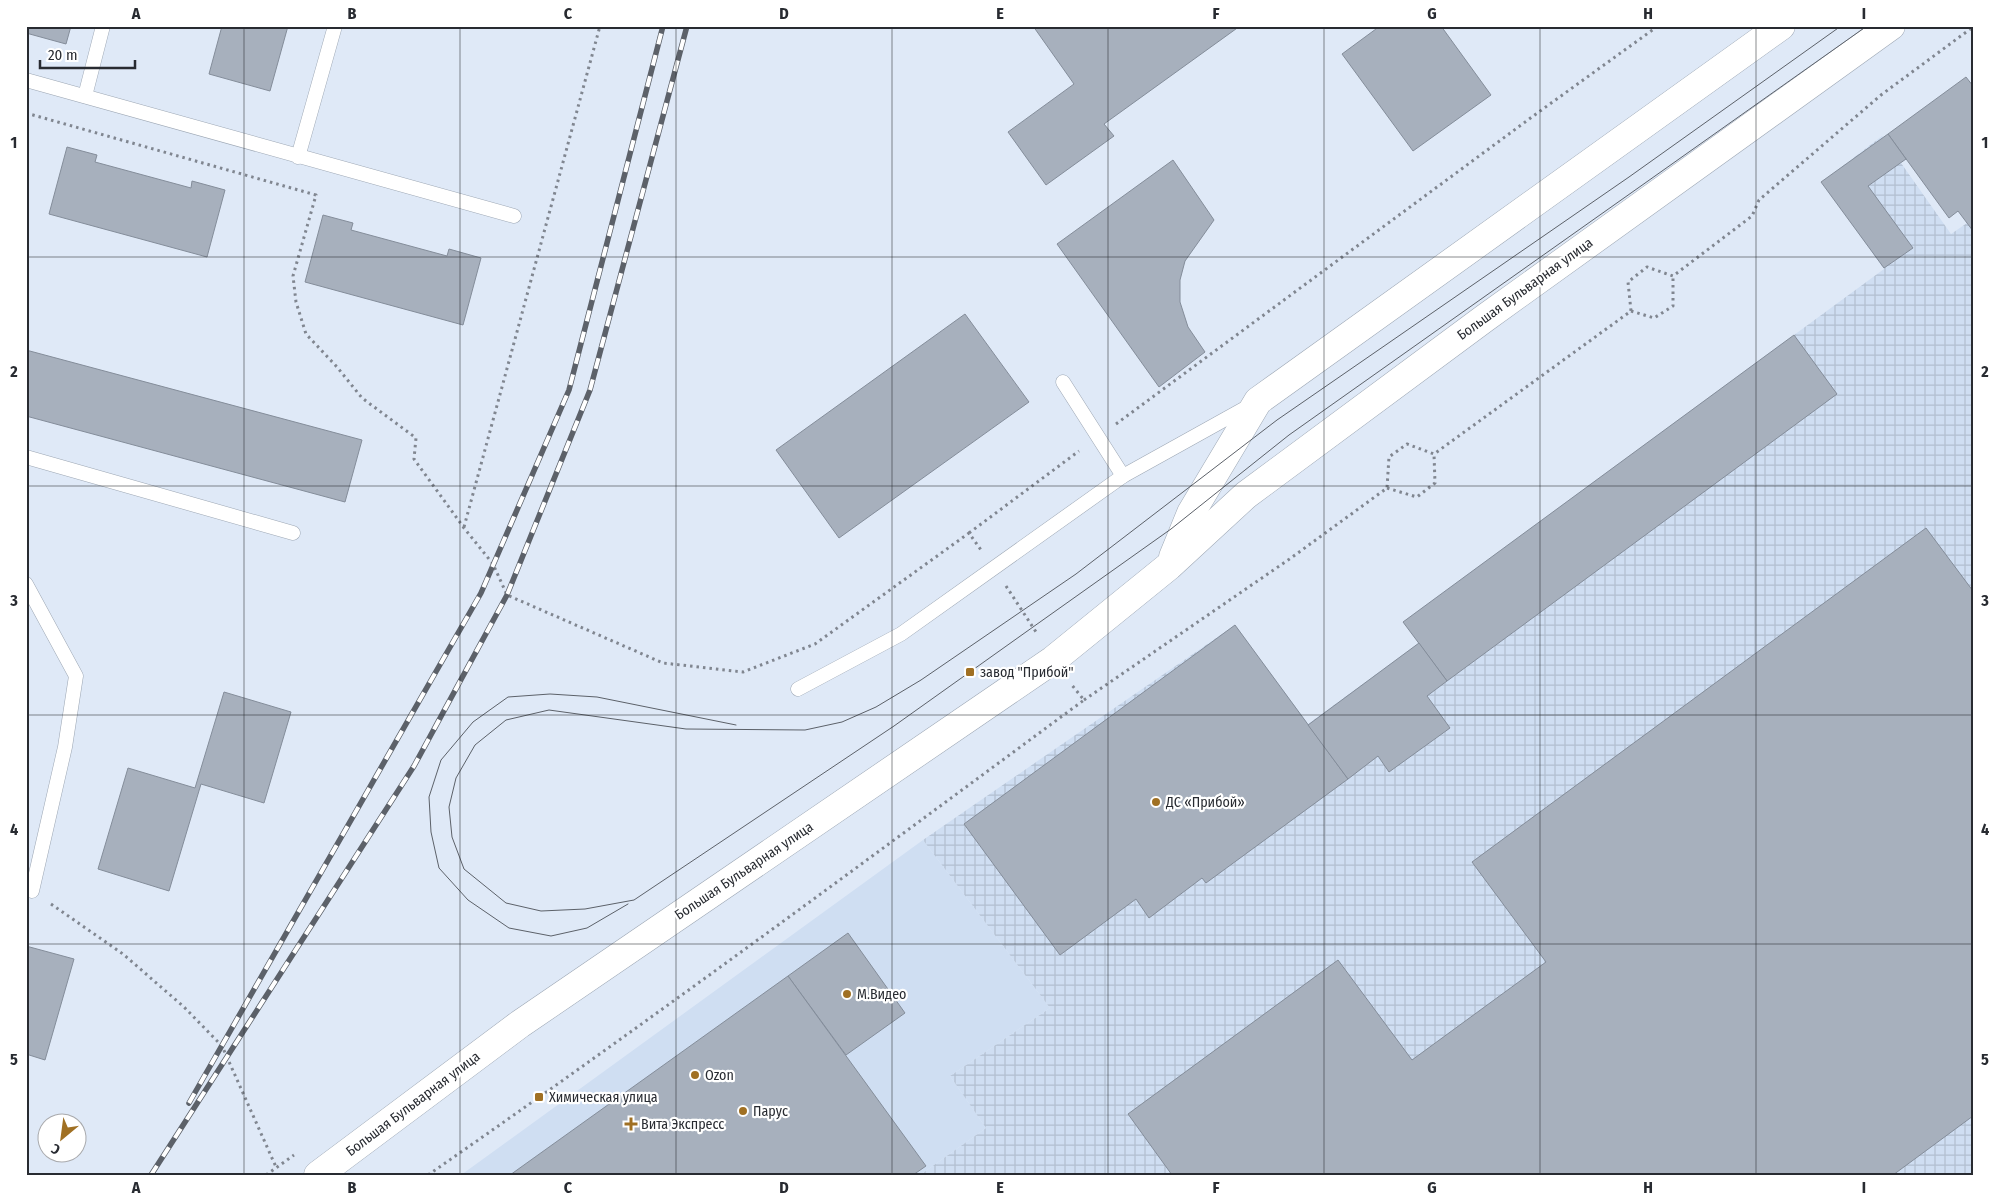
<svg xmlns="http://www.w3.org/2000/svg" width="1999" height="1201" font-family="'Fira Sans Condensed',sans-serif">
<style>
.built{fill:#cfdef2}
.industrial{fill:url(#industrial-grid)}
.building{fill:#a7b0bd;stroke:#848d9a}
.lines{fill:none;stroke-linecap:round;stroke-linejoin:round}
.lane-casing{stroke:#9da7b4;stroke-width:15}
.secondary-casing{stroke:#9da7b4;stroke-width:29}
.path{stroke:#808690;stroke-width:3;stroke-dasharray:2.5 4;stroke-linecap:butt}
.lane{stroke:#fff;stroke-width:14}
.secondary{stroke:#fff;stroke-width:28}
.tram{stroke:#5c6169;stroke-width:1}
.rail-casing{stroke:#5c6169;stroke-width:5.5}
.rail{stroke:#fff;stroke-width:4;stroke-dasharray:11;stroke-linecap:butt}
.grid{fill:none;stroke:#282b31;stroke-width:1;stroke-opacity:0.55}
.poi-dot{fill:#a07023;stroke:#fff;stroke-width:2}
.labels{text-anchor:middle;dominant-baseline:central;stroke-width:4.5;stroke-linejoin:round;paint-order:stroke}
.street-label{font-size:14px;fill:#282b31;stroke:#fff}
.poi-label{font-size:14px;fill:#282b31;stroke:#fff;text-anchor:start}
.neatline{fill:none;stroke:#282b31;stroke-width:2}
.grid-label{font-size:16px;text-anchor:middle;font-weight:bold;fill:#282b31}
</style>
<defs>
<pattern id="industrial-grid" width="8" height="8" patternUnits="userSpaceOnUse" patternTransform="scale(1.25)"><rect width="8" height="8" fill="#cfdef2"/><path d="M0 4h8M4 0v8" fill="none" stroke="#b2bfd0"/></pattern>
</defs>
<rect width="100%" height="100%" fill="#dfe9f7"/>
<polygon class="built" points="923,840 1050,1008 950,1076 986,1128 920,1175 461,1175"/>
<polygon class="industrial" points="1882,136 1951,234 1970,221 1973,226 1973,1175 920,1175 986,1128 950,1076 1050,1008 923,840 1235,625 1308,724 1419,643 1403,622 1884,269 1822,182"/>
<g class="building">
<polygon points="26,26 71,26 66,44 26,33"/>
<polygon points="222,26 288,26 270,91 209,74"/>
<polygon points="1033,26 1240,26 1104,124 1114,136 1046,185 1008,132 1074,84"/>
<polygon points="1380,26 1441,26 1491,95 1413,151 1342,54"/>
<polygon points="1966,77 1973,86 1973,231 1958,211 1949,218 1888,134"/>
<polygon points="1888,134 1906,159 1868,186 1913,248 1884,268 1821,182"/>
<polygon points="67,147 97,155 95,162 191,188 192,181 225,190 207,257 49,214"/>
<polygon points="1173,160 1214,220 1185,261 1180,280 1180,302 1188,327 1205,352 1159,387 1057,244"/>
<polygon points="323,215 353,223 351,230 447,256 449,249 481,258 463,325 305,282"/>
<polygon points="965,314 1029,402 839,538 776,450"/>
<polygon points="1794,335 1837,394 1447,681 1403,622"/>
<polygon points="26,350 362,440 345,502 26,416"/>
<polygon points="1926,528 1973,591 1973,1116 1893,1175 1172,1175 1128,1114 1338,960 1412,1060 1546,962 1472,862"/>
<polygon points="1235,625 1348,779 1206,883 1202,878 1149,918 1136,899 1060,955 964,824"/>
<polygon points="1419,643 1447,681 1427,696 1450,728 1389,772 1378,756 1348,779 1308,725"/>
<polygon points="224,692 291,712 264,803 201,784 169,891 98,869 128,768 195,788"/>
<polygon points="848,933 905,1013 846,1055 788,976"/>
<polygon points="26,946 74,959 45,1060 26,1054"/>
<polygon points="788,976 926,1166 913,1175 510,1175"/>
</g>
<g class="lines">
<g class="lane-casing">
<g id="lane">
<polyline points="26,80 514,216"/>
<polyline points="85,96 103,26"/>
<polyline points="298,157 335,26"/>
<polyline points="1063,382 1123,476"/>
<polyline points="26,457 293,533"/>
<polyline points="26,584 76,676 65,747 32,891"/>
<polyline points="798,689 901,634 1123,476 1249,406"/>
</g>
</g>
<g class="secondary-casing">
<g id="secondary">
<polyline points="1173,557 1191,513 1258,401 1781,26"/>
<polyline points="318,1175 520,1024 1053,660 1169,566 1246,495 1485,318 1891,26"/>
</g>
</g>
<g class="path">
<polyline points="26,113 316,195 293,276 296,302 306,334 337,367 362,398 416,438 414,459 464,528 493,564 507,595 663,663 743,672 815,644 969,533 981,550"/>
<polyline points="1631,311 1654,318 1673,306 1673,276"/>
<polyline points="1116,424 1536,114 1658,26"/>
<polyline points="1387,488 1417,497 1435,483 1434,454"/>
<polyline points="464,527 600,26"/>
<polyline points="969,533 1079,451"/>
<polyline points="1006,586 1038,635"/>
<polyline points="1084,700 1291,558 1387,488 1389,457 1407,444 1434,454 1631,311 1628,282 1647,267 1673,276 1752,216 1759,200 1881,95 1973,27"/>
<polyline points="51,904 123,954 184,1007 222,1046 276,1167"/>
<polyline points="266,1175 294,1155"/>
<path d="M428 1175C650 1021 867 860 1084 700L1071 684"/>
</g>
<use href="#lane" class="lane"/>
<use href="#secondary" class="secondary"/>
<g class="tram">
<polyline points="1841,26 1629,177 1277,420 1076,574 921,680 876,707 842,722 805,730 686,729 549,710 506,720 475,745 456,778 449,807 452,837 464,869 506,903 541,911 585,909 634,900 894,726 1033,627 1171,529 1289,435 1867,26"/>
<polyline points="628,904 587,928 551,936 509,928 468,900 439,868 431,832 429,797 441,760 473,722 508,697 550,694 597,697 736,725"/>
</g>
<g class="rail-casing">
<g id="rail">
<polyline points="189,1103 481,593 569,390 663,26"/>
<polyline points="151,1175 414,766 507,595 590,390 687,26"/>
</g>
</g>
<use href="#rail" class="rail"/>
</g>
<path class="grid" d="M244 26V1175M460 26V1175M676 26V1175M892 26V1175M1108 26V1175M1324 26V1175M1540 26V1175M1756 26V1175M26 257H1973M26 486H1973M26 715H1973M26 944H1973"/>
<g class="poi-dot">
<rect x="965" y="667" width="10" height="10" rx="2.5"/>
<circle cx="1156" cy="802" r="5"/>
<circle cx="847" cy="994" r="5"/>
<circle cx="695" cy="1075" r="5"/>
<rect x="534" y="1092" width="10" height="10" rx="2.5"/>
<circle cx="743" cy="1111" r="5"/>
<path d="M628.5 1116.5h5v5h5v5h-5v5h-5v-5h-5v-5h5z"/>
</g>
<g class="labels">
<g class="street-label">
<text transform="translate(1525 289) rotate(-36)">Большая Бульварная улица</text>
<text transform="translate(744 871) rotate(-34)">Большая Бульварная улица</text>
<text transform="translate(413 1104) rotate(-37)">Большая Бульварная улица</text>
</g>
<g class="poi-label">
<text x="980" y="672">завод "Прибой"</text>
<text x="1166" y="802">ДC «Прибой»</text>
<text x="857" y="994">М.Видео</text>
<text x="705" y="1075">Ozon</text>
<text x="549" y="1097">Химическая улица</text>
<text x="753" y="1111">Парус</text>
<text x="641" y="1124">Вита Экспресс</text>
</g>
</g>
<rect width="1999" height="1201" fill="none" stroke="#ffffff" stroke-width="55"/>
<g transform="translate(62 1138) rotate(209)"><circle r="24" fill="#ffffff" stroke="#a9aaad"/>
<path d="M0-4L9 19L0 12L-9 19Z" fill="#a07023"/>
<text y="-8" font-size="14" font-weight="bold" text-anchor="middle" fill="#282b31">С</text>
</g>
<path d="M40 60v8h95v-8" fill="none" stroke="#282b31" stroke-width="2.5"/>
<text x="48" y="60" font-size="15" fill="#282b31" stroke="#ffffff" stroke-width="4" paint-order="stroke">20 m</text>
<rect x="28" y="28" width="1944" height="1146" class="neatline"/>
<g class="grid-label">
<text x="136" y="19">A</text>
<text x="352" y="19">B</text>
<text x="568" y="19">C</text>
<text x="784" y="19">D</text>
<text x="1000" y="19">E</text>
<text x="1216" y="19">F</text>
<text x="1432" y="19">G</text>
<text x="1648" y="19">H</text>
<text x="1864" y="19">I</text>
<text x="14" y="148">1</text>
<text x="1985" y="148">1</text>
<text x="14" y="377">2</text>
<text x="1985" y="377">2</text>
<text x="14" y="606">3</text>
<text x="1985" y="606">3</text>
<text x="14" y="835">4</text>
<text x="1985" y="835">4</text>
<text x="14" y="1065">5</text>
<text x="1985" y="1065">5</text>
<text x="136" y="1193">A</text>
<text x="352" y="1193">B</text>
<text x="568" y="1193">C</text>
<text x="784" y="1193">D</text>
<text x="1000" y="1193">E</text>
<text x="1216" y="1193">F</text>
<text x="1432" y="1193">G</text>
<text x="1648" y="1193">H</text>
<text x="1864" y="1193">I</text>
</g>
</svg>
